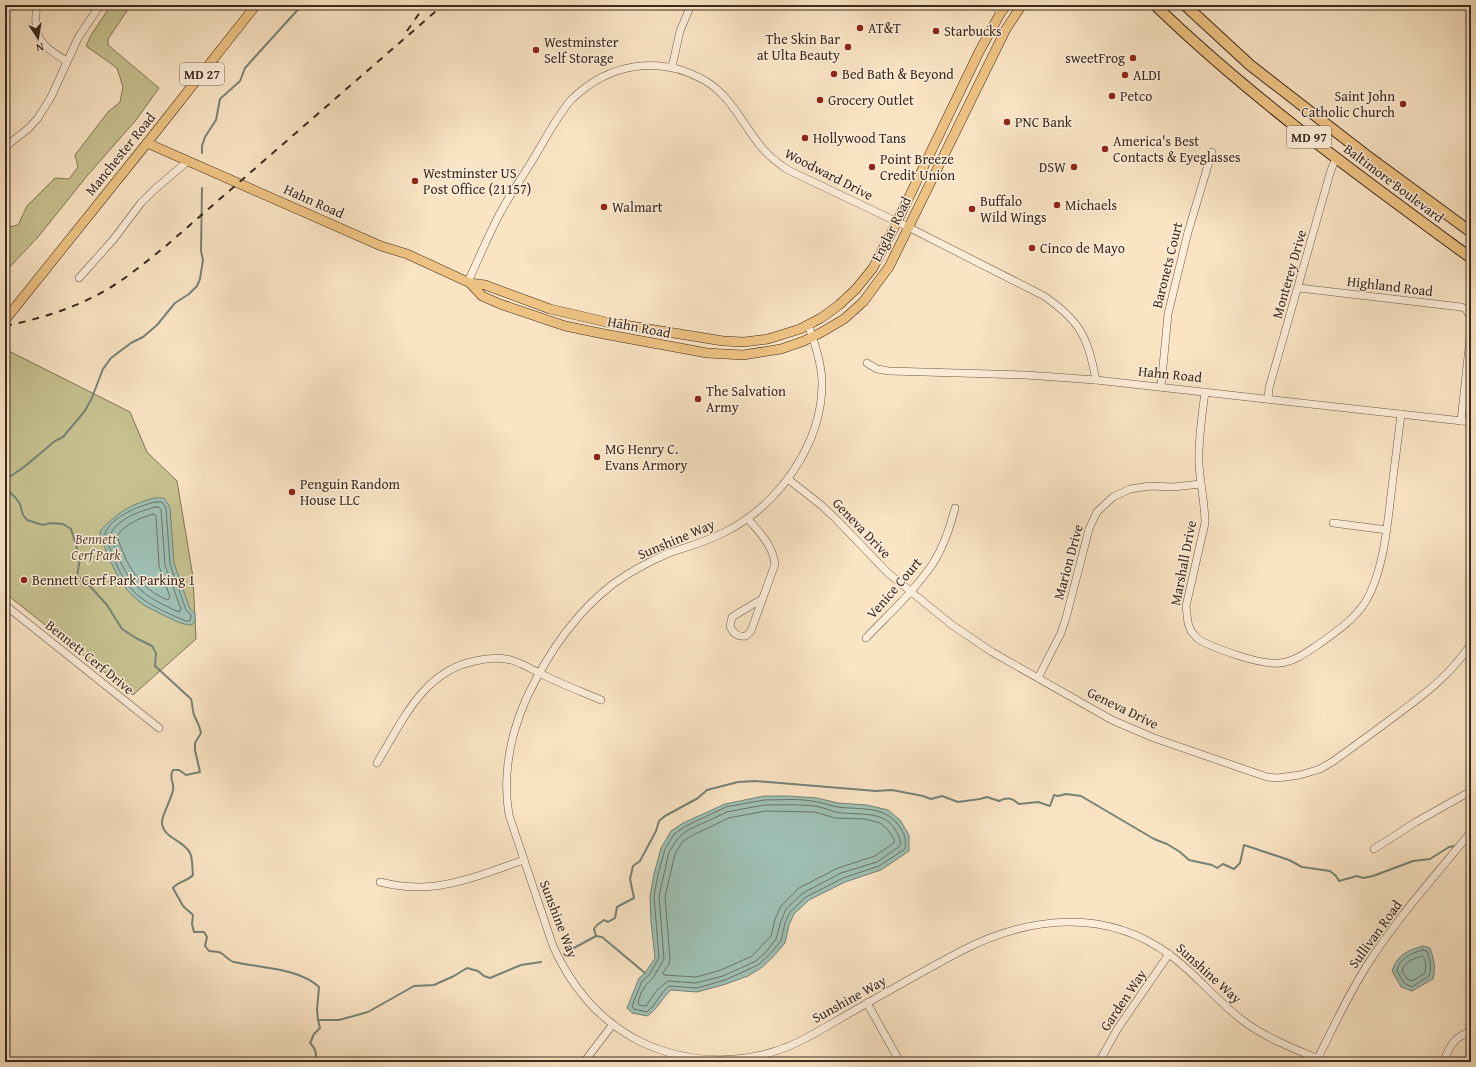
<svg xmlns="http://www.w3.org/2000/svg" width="1476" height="1067" font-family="'Gentium Book Plus',serif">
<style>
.green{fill:#c6c18f;stroke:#807656}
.water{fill:#9ebfb3;stroke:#768377}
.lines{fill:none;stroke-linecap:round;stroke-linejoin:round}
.shore{stroke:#6c7468;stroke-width:1}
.stream{stroke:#768377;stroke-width:2}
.minor-casing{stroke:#6b5848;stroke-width:8}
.major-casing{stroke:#3b2a1e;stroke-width:10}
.highway-casing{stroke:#3b2a1e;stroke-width:12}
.minor{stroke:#fcedd9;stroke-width:7}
.major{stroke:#edc282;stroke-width:9}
.highway{stroke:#edc282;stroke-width:10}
.rail{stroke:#3b2a1e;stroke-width:2;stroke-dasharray:7 7;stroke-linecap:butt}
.poi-dot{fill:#8f2418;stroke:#fcedd9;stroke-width:1.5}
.labels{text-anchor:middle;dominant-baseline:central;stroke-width:3;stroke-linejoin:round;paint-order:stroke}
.shield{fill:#fcedd9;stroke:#756456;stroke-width:1}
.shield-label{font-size:13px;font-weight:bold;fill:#3b2a1e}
.poi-label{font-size:14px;fill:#3b2a1e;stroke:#fcedd9;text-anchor:start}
.street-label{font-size:14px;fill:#3b2a1e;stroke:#fcedd9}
.park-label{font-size:14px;font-style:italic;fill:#5e503a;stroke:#fcedd9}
</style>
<rect width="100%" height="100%" fill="#fae4c4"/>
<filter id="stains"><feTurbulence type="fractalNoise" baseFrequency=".005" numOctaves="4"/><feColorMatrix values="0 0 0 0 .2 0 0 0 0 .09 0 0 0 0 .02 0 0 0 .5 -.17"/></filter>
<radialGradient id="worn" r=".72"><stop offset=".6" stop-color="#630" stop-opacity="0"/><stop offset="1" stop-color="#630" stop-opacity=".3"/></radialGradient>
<g class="green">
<polygon points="111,5 131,5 108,39 108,45 159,88 136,120 87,176 38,237 5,272 5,228 18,225 27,206 55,178 69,179 78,167 75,155 108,112 120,102 123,87 117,68 86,46 91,35"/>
<polygon points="5,349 130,412 147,452 177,481 193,577 196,639 133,695 5,593"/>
</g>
<g class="water">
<path d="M154 498H164L170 507 174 563 190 609 195 613V621L192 625C182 625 172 619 163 615 156 611 148 608 141 603 119 587 109 559 100 534L101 530C118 512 130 505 154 498Z"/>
<path d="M764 796H787L817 798 838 803 867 805 888 810 900 820 909 835V851L881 870 845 882 809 900 794 914 789 925 785 943 772 958 761 968 748 976 726 984 697 992 671 990C662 998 657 1010 647 1016L632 1013 627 1008 639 978 645 973 655 958 651 922 650 896 654 874 661 848 671 831 683 823 725 804Z"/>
<path d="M1423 946 1430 948C1434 959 1436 967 1433 979L1412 991 1401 987 1392 971C1397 955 1408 950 1423 946Z"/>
</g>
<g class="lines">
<g class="shore">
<path d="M155 502H162L166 508 170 564 186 610 191 615 190 621H186C172 615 157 609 144 600 122 586 113 557 105 534 110 517 139 506 155 502Z"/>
<path d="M155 507H159L161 510 165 565 181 609 179 612C174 610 168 607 162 604 130 588 121 567 110 535 117 519 140 511 155 507Z"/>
<path d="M153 514 156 516 159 566 170 597 168 600C139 589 126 564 117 536 125 524 140 518 153 514Z"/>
<path d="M765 800C782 800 800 798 817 802 824 803 831 806 838 807 859 810 885 805 899 826 905 835 906 838 905 849L879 866 843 878 806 897 790 912 785 923 781 941 769 955 758 965 725 980 697 988 669 986C660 993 656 1005 647 1012L634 1009 632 1006 642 981 649 975 659 958 654 896 658 874 665 849 674 834 686 826 726 807Z"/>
<path d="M765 805C781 805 798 804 815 806 822 807 828 810 836 812 856 816 882 809 895 829 899 836 901 839 900 846L877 862 841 873 803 893 786 909 781 921 776 939 766 952 756 961 723 976 696 983 668 981 657 990 646 1006 639 1005 638 1003 641 993 646 985 653 978 664 959 659 896 669 852 678 838 688 830 727 812Z"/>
<polygon points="766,811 815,812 835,818 865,819 880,823 888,830 894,839 894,843 875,856 838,868 799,888 781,906 775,919 771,936 752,956 721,970 696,977 664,975 663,973 669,964 670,958 665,897 675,854 682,842 691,836 729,818"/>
<path d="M1423 950 1427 951C1430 960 1432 967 1429 976L1412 987 1404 983 1397 971C1399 958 1412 953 1423 950Z"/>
<path d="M1422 956C1427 960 1426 967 1425 973L1412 981 1407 979 1402 971C1404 962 1414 958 1422 956Z"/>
</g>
<g class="stream">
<polyline points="202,153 202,146 205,137 216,120 220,99 240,81 245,68 302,5"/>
<polyline points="5,480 24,467 55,441 63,437 84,412 91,400 103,369 111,358 131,343 143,337 157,325 175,303 189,294 197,286 200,279 203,260 201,251 202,188"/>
<path d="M5 488 15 497 20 504 23 515 27 520 43 525 51 523 63 524 71 529 80 558 77 576 88 584 107 605 122 629 136 638 152 646 156 653 155 666 191 699C193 704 192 710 194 715 197 722 199 723 201 733L195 743V750L200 772 186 775 179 770H173C168 778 175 783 173 790 171 800 162 815 162 822 162 838 184 840 190 853 193 859 192 868 193 875 188 881 179 881 173 888L183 906 193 915 192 924 194 932H204L207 937 205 946 209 951C213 952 218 951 221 953 226 956 229 961 234 962 261 968 299 968 319 987L317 1010 318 1020H339L368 1012 414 986 434 985 454 976 467 968 478 971 484 976 490 978 521 965 541 962"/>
<polyline points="1468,845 1471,844"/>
<polyline points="596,936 602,937 645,973"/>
<path d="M572 949 596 936 594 929 597 925 604 920 608 922 615 918 617 907 634 898 630 879 633 866 640 861 656 831 659 821 665 816 698 798 707 790 738 782 755 781 876 791 892 790 923 796 931 799 942 796 958 802 980 799 987 797 999 801C1008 797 1012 798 1019 804L1038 802 1050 806 1054 795 1058 796 1066 794 1081 796 1154 839 1167 844 1180 852 1189 860 1212 865 1217 868 1223 864 1234 869 1240 863 1244 845 1289 860 1302 867 1330 871 1336 876 1339 881 1357 876 1363 878 1373 876 1413 861 1430 859 1449 847 1455 846"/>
<path d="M314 1062C318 1055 315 1048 310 1043L314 1034 320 1028 318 1020"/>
</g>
<g class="minor-casing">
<g id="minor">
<path d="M37 5C32 38 40 44 66 61"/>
<polyline points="993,5 1001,12"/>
<polyline points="672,67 680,31 691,5"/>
<polyline points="5,147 29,128 38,118 51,97 78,38 100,5"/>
<polyline points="79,278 113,240 141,203 154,190 188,161"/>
<path d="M468 282C477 262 486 241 496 221 506 200 520 181 532 161 544 142 558 113 573 98 610 63 660 55 704 80 732 96 743 126 763 149 770 157 779 164 788 170L908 227 1044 296C1080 321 1088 337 1096 380"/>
<polyline points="1299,288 1461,307 1466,309 1471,319"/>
<path d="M808 325C815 343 821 361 822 381 823 444 778 506 723 533 705 542 687 547 669 553 650 561 630 572 613 584 574 614 548 653 527 697 510 735 502 773 509 815L553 946C572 988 599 1021 641 1042 690 1065 747 1066 796 1043 817 1033 837 1020 857 1009 892 989 927 969 963 950 1030 916 1106 908 1170 955 1196 974 1216 1000 1242 1020 1267 1039 1297 1050 1326 1062"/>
<polyline points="867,363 877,369 889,371 1026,375 1096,380 1471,422"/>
<polyline points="1161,387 1168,314 1188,232 1212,152"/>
<path d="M1205 392C1202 416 1198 440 1199 464 1200 484 1205 503 1205 523L1186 606 1188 623 1191 631 1197 638 1203 642C1220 650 1260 665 1279 663 1294 662 1307 652 1319 644 1336 632 1355 619 1366 601 1383 572 1387 529 1391 495 1394 468 1398 441 1401 414"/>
<polyline points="1268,399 1269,388 1331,170 1336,158"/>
<polyline points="1461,421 1471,329"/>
<path d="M788 479 821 505 834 517 888 573 952 625 992 652 1112 720 1154 738 1267 777 1277 778 1300 775 1320 769 1332 762C1352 748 1371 734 1391 719 1421 697 1450 676 1471 644"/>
<path d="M748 519C760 533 772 544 775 564L751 631 746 636C738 637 733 634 730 626L732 617 762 599"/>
<polyline points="1333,523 1387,530"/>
<polyline points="5,605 159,728"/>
<path d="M866 638C889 614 913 592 932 565 943 548 950 528 955 508"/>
<polyline points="1038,678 1061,633 1066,618 1089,529 1097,512 1113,497 1130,489 1150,486 1173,487 1201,484"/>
<path d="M377 763C402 722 423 671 475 661 487 658 499 657 511 660 521 663 530 668 539 673 559 683 580 691 601 700"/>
<polyline points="1374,849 1416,822 1471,791"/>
<path d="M380 882C392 885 404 887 417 887 452 888 491 871 524 860"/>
<polyline points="867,1003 900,1062"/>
<polyline points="506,1061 507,1062"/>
<polyline points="584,1062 613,1024"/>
<polyline points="1099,1062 1118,1028 1169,954"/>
<path d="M1316 1062C1332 1030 1347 997 1366 967 1396 919 1435 876 1471 832"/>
<path d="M1443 1062C1451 1045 1453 1038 1471 1031"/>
</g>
</g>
<g class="major-casing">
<g id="major">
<polyline points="147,143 381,246 407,254 470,283 485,285 550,309 606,322 723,341 744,342 768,339 800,329 821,318 839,305 856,289 873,268 897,222 979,52 1001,12 1007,5"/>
<polyline points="470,283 482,296 500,304 565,326 604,334 707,353 743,355 781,349 804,341 822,332 844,319 863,302 889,267 1006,29 1022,5"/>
<polyline points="5,320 147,143 256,5"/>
</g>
</g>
<g class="highway-casing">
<g id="highway">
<path d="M1155 5C1252 99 1362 178 1471 258"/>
<polyline points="1185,5 1250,65 1366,155 1471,232"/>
</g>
</g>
<use href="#minor" class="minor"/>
<use href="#major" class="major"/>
<use href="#highway" class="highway"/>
<g class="rail">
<polyline points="407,31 425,5"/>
<path d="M5 326C44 318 82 306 116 284 134 272 151 258 167 245L443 5"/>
</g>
</g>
<g class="poi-dot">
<circle cx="860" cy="28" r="4"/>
<circle cx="936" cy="31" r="4"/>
<circle cx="848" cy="47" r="4"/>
<circle cx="536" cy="50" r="4"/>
<circle cx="1133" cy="58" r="4"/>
<circle cx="834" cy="74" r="4"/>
<circle cx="1125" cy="75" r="4"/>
<circle cx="1112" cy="96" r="4"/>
<circle cx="820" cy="100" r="4"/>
<circle cx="1403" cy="104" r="4"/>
<circle cx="1007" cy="122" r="4"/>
<circle cx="805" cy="138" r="4"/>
<circle cx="1105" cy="149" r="4"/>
<circle cx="872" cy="167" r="4"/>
<circle cx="1074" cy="167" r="4"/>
<circle cx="415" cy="181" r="4"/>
<circle cx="1057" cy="205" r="4"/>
<circle cx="604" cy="207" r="4"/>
<circle cx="972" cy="209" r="4"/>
<circle cx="1032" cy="248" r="4"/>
<circle cx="698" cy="399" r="4"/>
<circle cx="597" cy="457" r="4"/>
<circle cx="292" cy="492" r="4"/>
<circle cx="24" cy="580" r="4"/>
</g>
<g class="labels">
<g class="shield">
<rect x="180" y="63" width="44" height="22" rx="3"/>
<rect x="1287" y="126" width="44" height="22" rx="3"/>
</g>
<g class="shield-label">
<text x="202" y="74">MD 27</text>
<text x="1309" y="137">MD 97</text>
</g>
<g class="poi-label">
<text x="868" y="28">AT&amp;T</text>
<text x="944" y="31">Starbucks</text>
<text x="840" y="39" text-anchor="end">The Skin Bar<tspan x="840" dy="16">at Ulta Beauty</tspan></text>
<text x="544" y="42">Westminster<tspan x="544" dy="16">Self Storage</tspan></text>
<text x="1125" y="58" text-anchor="end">sweetFrog</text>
<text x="842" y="74">Bed Bath &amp; Beyond</text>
<text x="1133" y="75">ALDI</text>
<text x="1120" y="96">Petco</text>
<text x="1395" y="96" text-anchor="end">Saint John<tspan x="1395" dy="16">Catholic Church</tspan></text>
<text x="828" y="100">Grocery Outlet</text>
<text x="1015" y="122">PNC Bank</text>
<text x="813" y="138">Hollywood Tans</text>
<text x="1113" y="141">America's Best<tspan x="1113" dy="16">Contacts &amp; Eyeglasses</tspan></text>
<text x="880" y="159">Point Breeze<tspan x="880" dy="16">Credit Union</tspan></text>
<text x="1066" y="167" text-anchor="end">DSW</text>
<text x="423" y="173">Westminster US<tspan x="423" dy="16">Post Office (21157)</tspan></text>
<text x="980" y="201">Buffalo<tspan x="980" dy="16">Wild Wings</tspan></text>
<text x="1065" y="205">Michaels</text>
<text x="612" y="207">Walmart</text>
<text x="1040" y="248">Cinco de Mayo</text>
<text x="706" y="391">The Salvation<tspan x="706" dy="16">Army</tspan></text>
<text x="605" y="449">MG Henry C.<tspan x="605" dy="16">Evans Armory</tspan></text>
<text x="300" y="484">Penguin Random<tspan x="300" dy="16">House LLC</tspan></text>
<text x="32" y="580">Bennett Cerf Park Parking 1</text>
</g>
<g class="street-label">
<text transform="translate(120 154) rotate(-51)">Manchester Road</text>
<text transform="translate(829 174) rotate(27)">Woodward Drive</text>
<text transform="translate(1394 183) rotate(37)">Baltimore Boulevard</text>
<text transform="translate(314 201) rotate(24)">Hahn Road</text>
<text transform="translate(891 229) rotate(-63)">Englar Road</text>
<text transform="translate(1167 265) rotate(-76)">Baronets Court</text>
<text transform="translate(1289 274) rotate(-74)">Monterey Drive</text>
<text transform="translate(1390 286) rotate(7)">Highland Road</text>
<text transform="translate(639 327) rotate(11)">Hahn Road</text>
<text transform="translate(1170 374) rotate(6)">Hahn Road</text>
<text transform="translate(862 528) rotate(46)">Geneva Drive</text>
<text transform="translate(676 539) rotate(-23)">Sunshine Way</text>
<text transform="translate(1068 562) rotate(-75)">Marion Drive</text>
<text transform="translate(1183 563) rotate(-79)">Marshall Drive</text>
<text transform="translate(894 588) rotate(-49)">Venice Court</text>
<text transform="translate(90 657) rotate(39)">Bennett Cerf Drive</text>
<text transform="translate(1123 708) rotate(26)">Geneva Drive</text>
<text transform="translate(559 919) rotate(69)">Sunshine Way</text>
<text transform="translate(1375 934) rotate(-54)">Sullivan Road</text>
<text transform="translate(1209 973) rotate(42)">Sunshine Way</text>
<text transform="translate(849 999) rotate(-29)">Sunshine Way</text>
<text transform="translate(1123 1000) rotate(-56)">Garden Way</text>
</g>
<g class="park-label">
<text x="96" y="539">Bennett<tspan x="96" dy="16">Cerf Park</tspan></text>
</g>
</g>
<rect width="1476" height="1067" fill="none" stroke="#fae4c4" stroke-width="20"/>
<rect x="6" y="6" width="1464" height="1055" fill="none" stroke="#3b2a1e" stroke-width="2"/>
<rect x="10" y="10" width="1456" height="1047" fill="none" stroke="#3b2a1e"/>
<g transform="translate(38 38) rotate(168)" stroke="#fcedd9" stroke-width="3" paint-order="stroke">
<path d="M0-3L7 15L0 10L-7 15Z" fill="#3b2a1e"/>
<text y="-6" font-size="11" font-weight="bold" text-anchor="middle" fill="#3b2a1e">N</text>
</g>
<rect width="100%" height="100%" filter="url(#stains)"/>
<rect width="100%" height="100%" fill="url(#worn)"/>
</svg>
